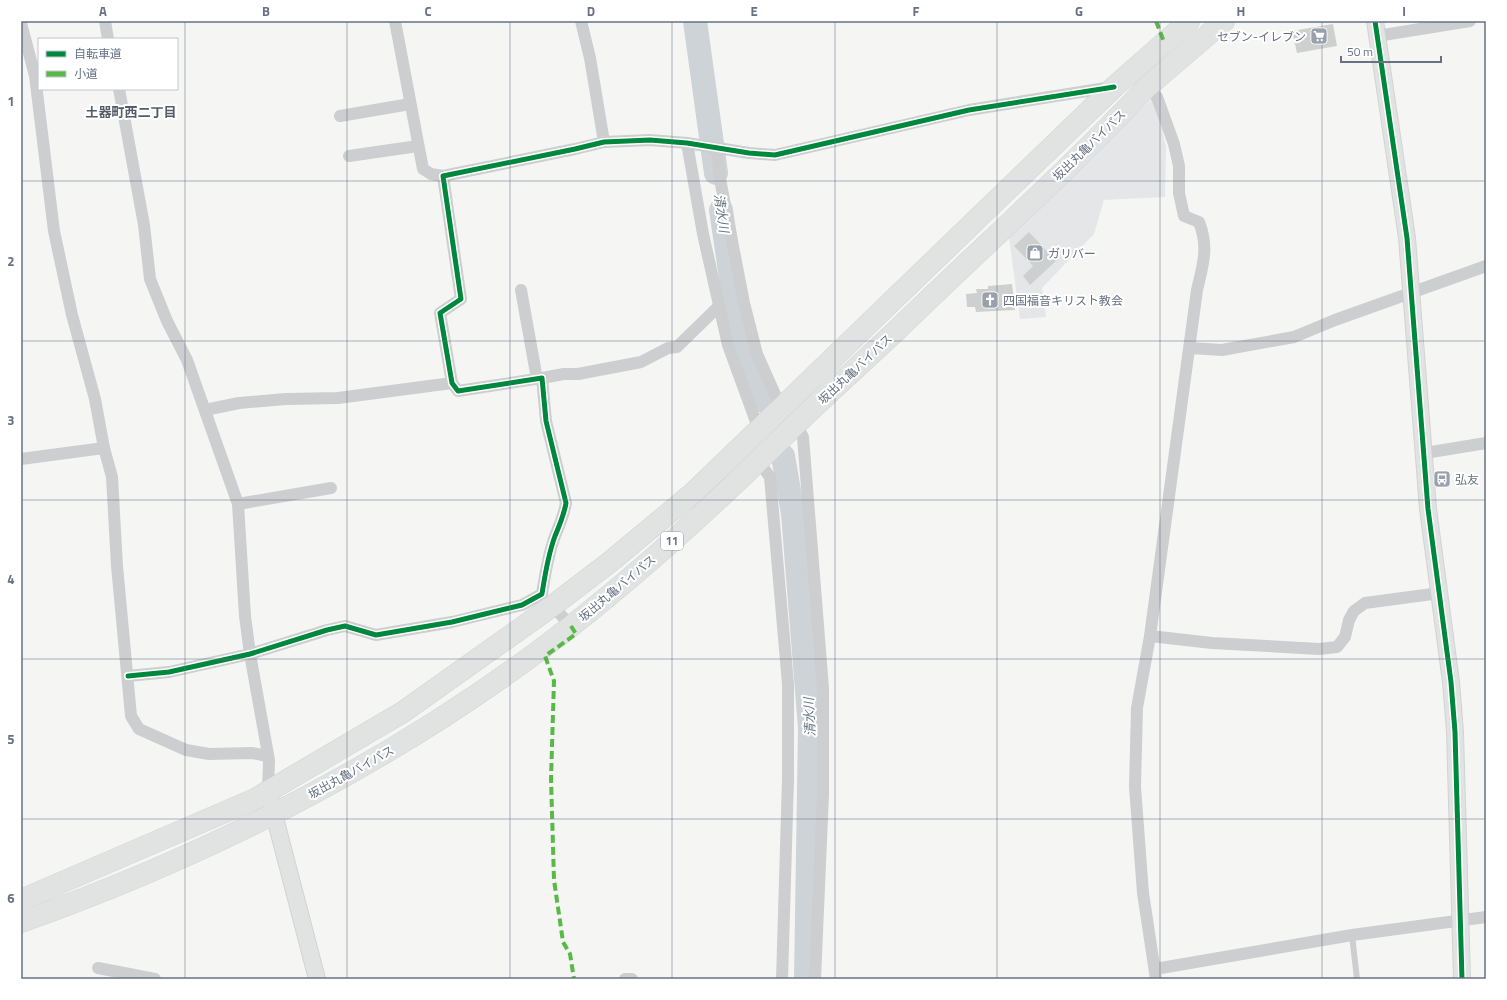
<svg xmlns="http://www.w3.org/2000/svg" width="1507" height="1000" font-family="'Titillium Web','Noto Sans JP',sans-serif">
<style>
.built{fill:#e5e6e7}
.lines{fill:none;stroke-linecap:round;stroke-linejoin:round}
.river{stroke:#cdd3d7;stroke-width:24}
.building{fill:#ced0d0}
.secondary-casing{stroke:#d2d4d4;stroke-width:18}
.highway-casing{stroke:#d2d3d3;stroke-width:22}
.lane{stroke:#cdcecf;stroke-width:6}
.street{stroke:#cdcecf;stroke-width:12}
.secondary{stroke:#e1e2e2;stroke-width:16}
.highway{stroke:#e1e2e2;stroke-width:21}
.quiet{stroke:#58b947;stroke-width:4;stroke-dasharray:8 4;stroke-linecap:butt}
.cycleway-casing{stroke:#fff;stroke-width:8}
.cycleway{stroke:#00873e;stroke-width:5}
.grid{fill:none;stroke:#667184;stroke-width:1;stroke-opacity:0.55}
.labels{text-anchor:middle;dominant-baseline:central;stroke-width:4;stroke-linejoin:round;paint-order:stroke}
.shield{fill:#fff;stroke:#949ca9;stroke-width:1}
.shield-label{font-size:11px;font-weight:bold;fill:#667184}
.poi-label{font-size:12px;fill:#667184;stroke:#fff;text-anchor:start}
.street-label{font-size:12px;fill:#667184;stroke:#fff}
.neighbourhood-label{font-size:13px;font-weight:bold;fill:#545c69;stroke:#fff}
.water-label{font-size:13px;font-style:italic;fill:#677987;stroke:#fff}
.neatline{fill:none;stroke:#667184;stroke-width:1.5}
.grid-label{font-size:13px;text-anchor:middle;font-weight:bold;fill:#667184}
</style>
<rect width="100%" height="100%" fill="#f5f6f4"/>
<polygon class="built" points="1152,99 1156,104 1166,147 1165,197 1104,200 1094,234 1042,288 1046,317 1020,319 1009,238"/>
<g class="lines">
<g class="river">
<polyline points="695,21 716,173"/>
<polyline points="721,210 738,325 764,401"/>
<polyline points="783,456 793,514 810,728 806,979"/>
</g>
</g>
<g class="building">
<polygon points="1333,24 1337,46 1297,53 1292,31"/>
<polygon points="1029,232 1056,261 1030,285 1023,276 1033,266 1014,246"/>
<polygon points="1012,284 1015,310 976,312 975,307 967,307 966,294 977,293 976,289 988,289 988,286"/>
</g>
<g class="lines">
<g class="secondary-casing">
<g id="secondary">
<polyline points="1375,21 1407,238 1428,509 1451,682 1455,732 1462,979"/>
<polyline points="268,791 317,979"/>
</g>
</g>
<g class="highway-casing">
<g id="highway">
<polyline points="21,900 255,799 403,712 555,604 610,562 693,493 1114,87 1189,21"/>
<path d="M21 922C209 855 388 764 548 644 631 581 709 510 783 437 820 400 859 366 897 330 980 249 1068 171 1147 87L1224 21"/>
</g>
</g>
<polyline class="lane" points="1352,935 1357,979"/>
<g class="street">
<polyline points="105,21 108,39"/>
<polyline points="395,21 423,169 431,174 443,176"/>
<polyline points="581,21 590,58 604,142"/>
<polyline points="21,23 35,76 54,231 72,315 95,399 104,448 112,477 117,566 131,716 139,729 186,750 209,754 252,753 268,756"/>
<polyline points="1377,36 1470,21"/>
<path d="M1147 87 1157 97 1174 144 1179 166V193L1184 216 1199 222C1209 247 1203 265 1197 290L1150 636 1137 708 1135 787 1143 893 1156 979"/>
<polyline points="119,89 144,225 150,279 167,321 187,360 238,504 245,616 250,654 269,760 268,791"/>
<polyline points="340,116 410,104"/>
<polyline points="687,143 703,234 728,345 759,430"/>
<polyline points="717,148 720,179 744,303 757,354 781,408"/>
<polyline points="349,156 418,146"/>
<polyline points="521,290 537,379"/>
<polyline points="1190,348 1222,350 1294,337 1335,320 1486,266"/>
<polyline points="542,378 564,374 578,374 641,362 668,348 677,347 719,306"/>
<polyline points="205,410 239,403 286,399 338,398 452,383"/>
<polyline points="796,424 803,437 823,688 823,795 815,979"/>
<polyline points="1425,453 1486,443"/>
<polyline points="21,459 104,448"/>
<polyline points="759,462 770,477 788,684 788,780 782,979"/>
<polyline points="238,504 331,488"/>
<polyline points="549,602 571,626"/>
<polyline points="1150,636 1212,643 1319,649 1337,647 1345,637 1349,620 1354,611 1365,603 1440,593"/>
<path d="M128 676 169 672 250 654 327 630 345 626 376 635 452 622 522 605 542 594C545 574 548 555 555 536 560 524 564 515 566 503L546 421 542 378 458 391 452 383 440 313 461 299 443 176 575 149 604 142 650 140 687 143 749 153 775 155 969 110 1112 87"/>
<polyline points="98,968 155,979"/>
<polyline points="1155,969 1352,935 1486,917"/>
<polyline points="625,979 632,979"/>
</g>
<use href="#secondary" class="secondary"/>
<use href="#highway" class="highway"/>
<g class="quiet">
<polyline points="1156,21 1164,42"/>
<polyline points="571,626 576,634 545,656 554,681 551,779 554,880 563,942 570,954 574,979"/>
</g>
<g class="cycleway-casing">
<g id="cycleway">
<polyline points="1375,21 1407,238 1428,509 1451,682 1455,732 1462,979"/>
<path d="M128 676 169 672 250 654 327 630 345 626 376 635 452 622 522 605 542 594C545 574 548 555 555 536 560 524 564 515 566 503L546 421 542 378 458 391 452 383 440 313 461 299 443 176 575 149 604 142 650 140 687 143 749 153 775 155 969 110 1114 87"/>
</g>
</g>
<use href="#cycleway" class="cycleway"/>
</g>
<path class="grid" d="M185 21V979M347 21V979M510 21V979M672 21V979M835 21V979M997 21V979M1160 21V979M1322 21V979M21 181H1486M21 341H1486M21 500H1486M21 659H1486M21 819H1486"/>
<defs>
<g id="supermarket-square" transform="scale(0.9)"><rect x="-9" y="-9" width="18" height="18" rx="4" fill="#98a0ab" stroke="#fff"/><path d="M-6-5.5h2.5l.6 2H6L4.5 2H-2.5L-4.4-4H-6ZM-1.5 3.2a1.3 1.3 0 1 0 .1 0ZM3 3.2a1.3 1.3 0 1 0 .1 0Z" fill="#fff"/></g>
<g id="shop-square" transform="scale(0.9)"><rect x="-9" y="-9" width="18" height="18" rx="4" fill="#98a0ab" stroke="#fff"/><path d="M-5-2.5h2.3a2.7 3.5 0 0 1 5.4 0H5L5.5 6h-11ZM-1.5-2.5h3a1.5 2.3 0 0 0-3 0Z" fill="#fff"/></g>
<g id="church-square" transform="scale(0.9)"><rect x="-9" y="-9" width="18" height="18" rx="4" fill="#98a0ab" stroke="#fff"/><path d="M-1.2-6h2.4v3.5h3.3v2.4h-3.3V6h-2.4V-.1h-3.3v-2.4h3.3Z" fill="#fff"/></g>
<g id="bus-square" transform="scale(0.9)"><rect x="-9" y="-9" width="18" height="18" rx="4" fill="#98a0ab" stroke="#fff"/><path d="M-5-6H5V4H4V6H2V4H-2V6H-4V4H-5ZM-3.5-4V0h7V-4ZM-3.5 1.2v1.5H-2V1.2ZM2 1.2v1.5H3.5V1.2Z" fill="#fff"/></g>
</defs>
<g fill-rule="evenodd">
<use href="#supermarket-square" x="1319" y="36"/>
<use href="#shop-square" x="1035" y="253"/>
<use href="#church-square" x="990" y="300"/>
<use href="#bus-square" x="1442" y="479"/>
</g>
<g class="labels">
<rect class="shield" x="661" y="532" width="22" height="18" rx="3"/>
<g class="shield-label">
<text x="672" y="541">11</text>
</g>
<g class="poi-label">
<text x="1306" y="36" text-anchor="end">セブン-イレブン</text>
<text x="1048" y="253">ガリバー</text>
<text x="1003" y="300">四国福音キリスト教会</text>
<text x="1455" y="479">弘友</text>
</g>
<g class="street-label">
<text transform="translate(1089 145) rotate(-44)">坂出丸亀バイパス</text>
<text transform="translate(855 369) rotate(-43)">坂出丸亀バイパス</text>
<text transform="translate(617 588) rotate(-40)">坂出丸亀バイパス</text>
<text transform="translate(351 772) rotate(-29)">坂出丸亀バイパス</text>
</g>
<g class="neighbourhood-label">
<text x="131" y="112">土器町西二丁目</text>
</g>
<g class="water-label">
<text transform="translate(722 213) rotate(82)">清水川</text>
<text transform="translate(809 717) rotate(-93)">清水川</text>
</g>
</g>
<rect width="1507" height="1000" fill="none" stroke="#ffffff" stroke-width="44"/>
<rect x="38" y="38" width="140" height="52" fill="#ffffff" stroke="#c2c6ce"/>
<rect x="46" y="51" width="20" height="6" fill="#00873e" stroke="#c2c6ce"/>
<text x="74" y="58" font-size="12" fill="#667184">自転車道</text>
<rect x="46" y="71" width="20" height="6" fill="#58b947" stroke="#c2c6ce"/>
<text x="74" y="78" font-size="12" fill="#667184">小道</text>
<path d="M1341 56v6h100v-6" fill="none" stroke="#667184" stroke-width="2"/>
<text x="1347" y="56" font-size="12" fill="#667184" stroke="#ffffff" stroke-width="3" paint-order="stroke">50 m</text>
<rect x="22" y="22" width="1463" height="956" class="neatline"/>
<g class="grid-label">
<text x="103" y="16">A</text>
<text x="266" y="16">B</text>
<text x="428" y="16">C</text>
<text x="591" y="16">D</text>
<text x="754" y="16">E</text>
<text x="916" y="16">F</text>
<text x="1079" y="16">G</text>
<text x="1241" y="16">H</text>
<text x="1404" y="16">I</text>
<text x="11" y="106">1</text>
<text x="11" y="266">2</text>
<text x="11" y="425">3</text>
<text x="11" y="584">4</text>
<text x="11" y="744">5</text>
<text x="11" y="903">6</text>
</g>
</svg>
